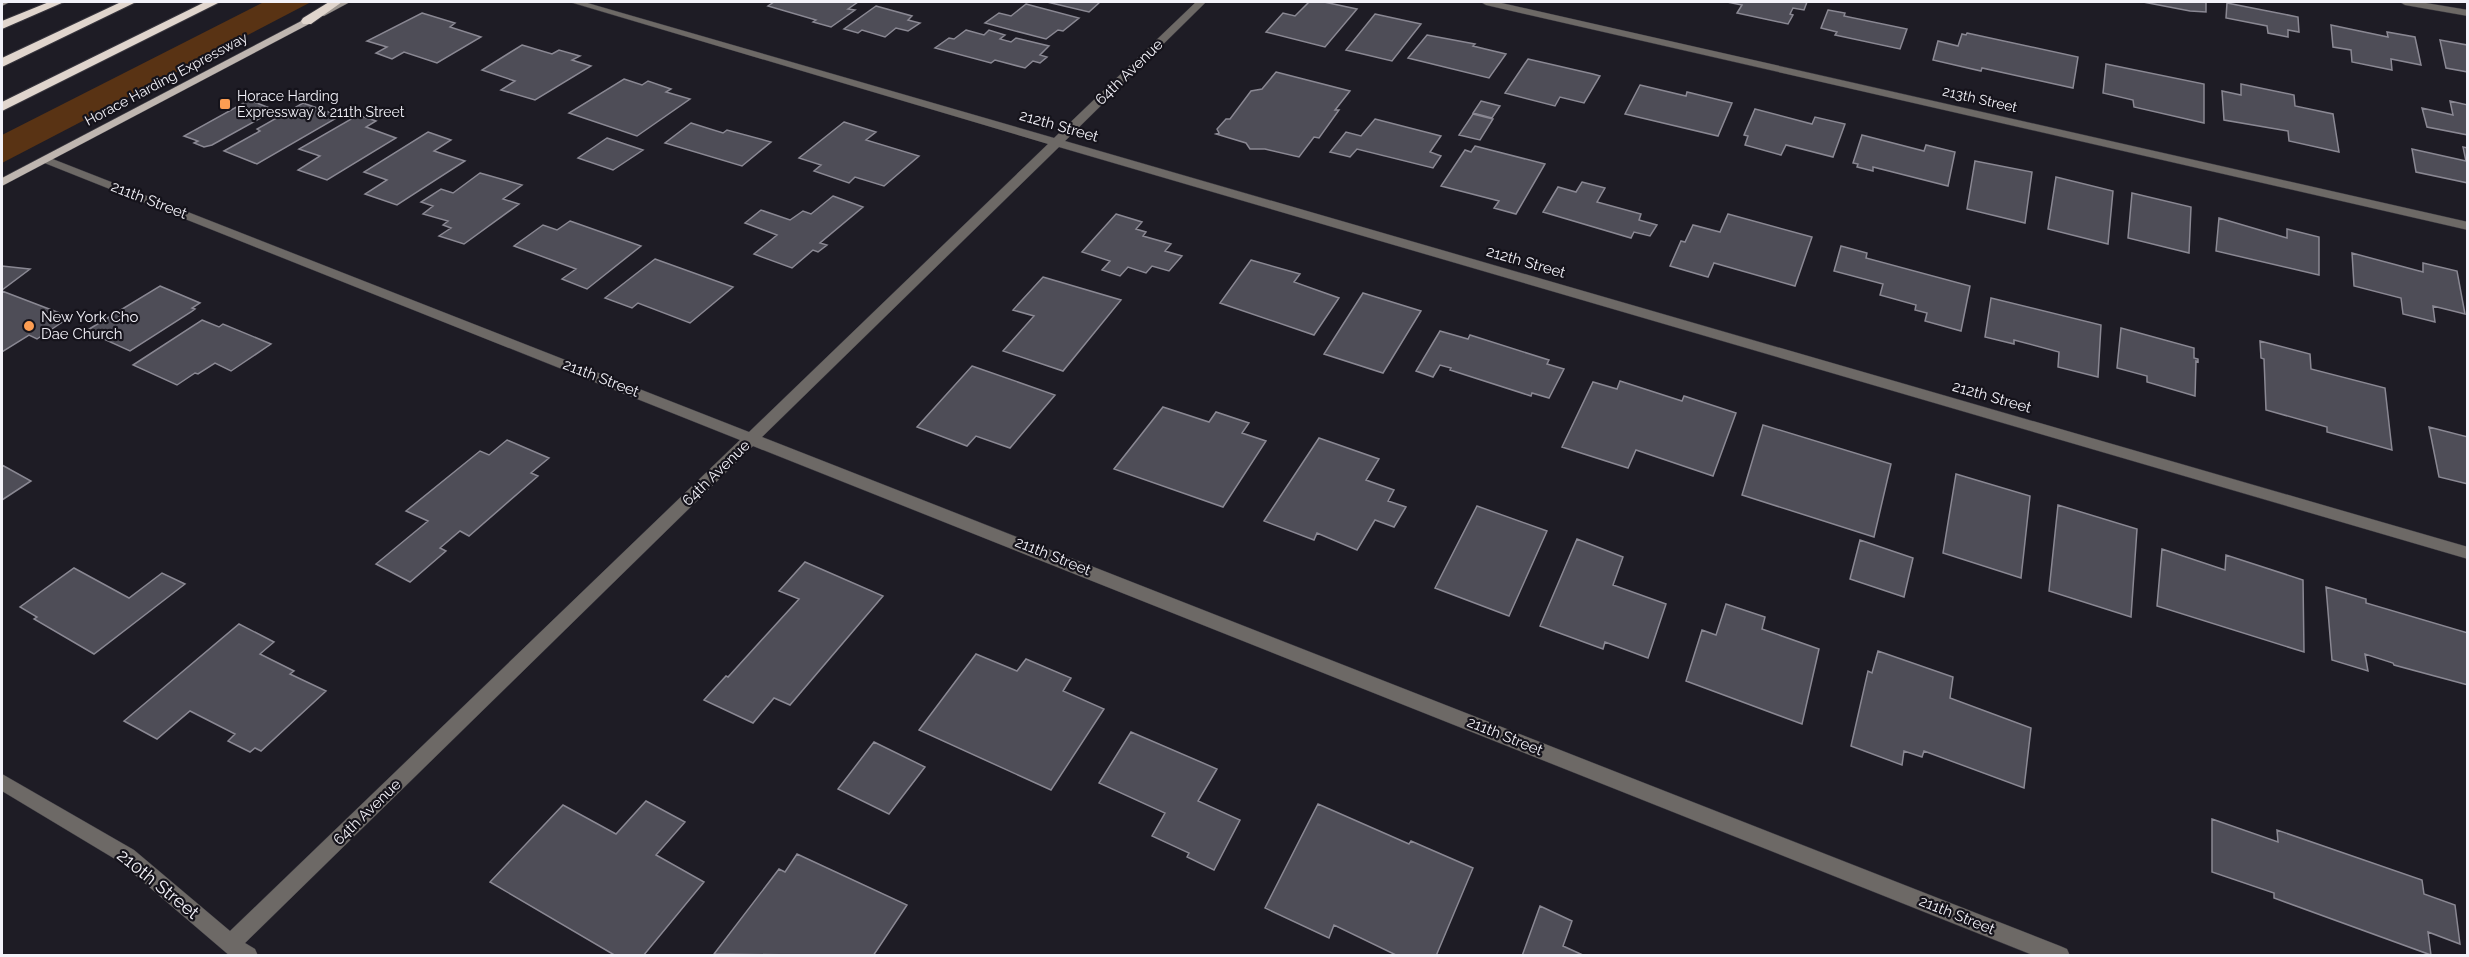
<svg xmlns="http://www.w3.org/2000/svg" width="2469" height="957" font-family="Raleway,sans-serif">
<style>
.green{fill:#593314}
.building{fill:#4e4d57;stroke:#8a8893;stroke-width:1.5}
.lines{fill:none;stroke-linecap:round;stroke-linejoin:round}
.street-casing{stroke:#38363e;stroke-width:1}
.secondary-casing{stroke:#38363e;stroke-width:1}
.primary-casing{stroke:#38363e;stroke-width:1}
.highway-casing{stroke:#38363e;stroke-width:2}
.street{fill:#6d6966;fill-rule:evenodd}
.secondary{fill:#9b948f;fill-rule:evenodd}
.primary{fill:#bfb6b0;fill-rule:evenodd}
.highway{fill:#e0d5cd;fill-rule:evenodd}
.poi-dot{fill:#fc9d52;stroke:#15131b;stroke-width:2}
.labels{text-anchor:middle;stroke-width:4.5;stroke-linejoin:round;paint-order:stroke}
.far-street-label{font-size:14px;fill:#f3f2f9;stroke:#15131b}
.far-poi-label{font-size:14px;fill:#f3f2f9;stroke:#15131b;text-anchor:start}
.street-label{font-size:15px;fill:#f3f2f9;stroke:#15131b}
.poi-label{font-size:15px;fill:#f3f2f9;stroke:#15131b;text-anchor:start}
.near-street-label{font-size:18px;fill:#f3f2f9;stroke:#15131b}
</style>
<rect width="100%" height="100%" fill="#1e1c25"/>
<path class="green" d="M264 2H311L2 163V135Z"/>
<path class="building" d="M774 2H858L848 9 855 10 831 27 813 22 816 20 768 6Z
M1047 2H1100L1089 12Z
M1309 2H1324L1357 9 1325 47 1266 32 1283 13 1295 16Z
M1727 2H1807L1804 10 1793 8 1790 14 1793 15 1788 24 1737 13 1742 5Z
M2143 2H2206V12L2190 11Z
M2227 3 2298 17 2299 32 2288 30V37L2268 33 2267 26 2226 18Z
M1026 4 1079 18 1063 31 1058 30 1046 39 985 23 999 13 1011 16Z
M876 6 912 16 908 20 920 23 908 31 896 28 885 37 862 30 858 33 844 29Z
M1828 10 1845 13 1844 16 1907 29 1900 49 1835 35 1837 32 1821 28Z
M422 13 455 23 450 27 481 37 437 63 404 52 392 59 376 53 387 47 367 41Z
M1375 14 1421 24 1392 61 1346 50Z
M2331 25 2388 37 2387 32 2415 37 2421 65 2391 59 2392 70 2352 62 2351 50 2333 47Z
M966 30 984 35 989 30 1005 35 1000 39 1011 42 1016 38 1049 46 1040 55 1047 57 1040 63 1033 61 1025 68 995 60 991 63 935 48 949 38 954 39Z
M1967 33 2078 57 2073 88 1982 68 1981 71 1933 60 1938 41 1958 46 1962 34 1966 35Z
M1427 35 1475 44 1473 46 1506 54 1489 78 1408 58Z
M2440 40 2467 45 2468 72 2446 68Z
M522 45 552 54 559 50 580 56 572 60 591 66 535 100 501 90 515 81 482 70Z
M1528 59 1593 74 1600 76 1584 103 1560 97 1555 106 1505 93Z
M2106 64 2204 84V123L2134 107 2133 100 2103 93Z
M1276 72 1350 91 1335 110H1339L1319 138 1314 137 1299 157 1265 149H1250L1246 143 1216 134 1219 133 1217 129 1226 119H1230L1251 91 1262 89Z
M624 79 642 85 648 81 671 89 666 92 690 99 637 136 569 113Z
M2241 84 2294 95 2295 106 2333 114 2339 152 2289 141 2288 131 2224 120 2222 91 2241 95Z
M1640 85 1686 96 1687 92 1732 103 1718 136 1625 114Z
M249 100 275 110 212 145 204 147 194 143 198 141 184 136Z
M1481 101 1500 106 1492 118 1473 113Z
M2450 101 2468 105V135L2427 127 2422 108 2453 115Z
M303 103 340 116 257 164 224 151 260 131 257 129Z
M1755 109 1812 124 1815 117 1845 124 1833 157 1786 145 1781 155 1745 145 1748 136 1744 135Z
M1473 114 1493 119 1480 140 1459 135Z
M358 115 376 121 366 127 396 138 327 180 298 170 320 156 299 149Z
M1375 119 1441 136 1430 152 1441 156 1433 168 1357 149 1350 157 1330 152 1346 132 1361 136Z
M844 122 876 132 866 140 919 156 884 186 855 177 849 183 814 171 821 165 799 158Z
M691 123 723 133 727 130 771 142 742 166 665 143Z
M428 132 451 140 434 151 465 161 397 205 365 194 387 180 364 172Z
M1862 135 1924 151 1926 145 1955 152 1948 186 1873 167V171L1857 167 1858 164 1853 163Z
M607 138 643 150 613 170 578 158Z
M1475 146 1545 164 1516 214 1494 208 1499 201 1441 186 1465 150 1471 152Z
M2463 147 2468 148V183L2416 172 2412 149 2466 161Z
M1975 161 2032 172 2025 223 1967 209Z
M480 173 522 185 503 199 519 204 464 244 439 236 451 228 443 225 448 221 423 214 433 206 421 202 441 189 453 193Z
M2056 177 2113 191 2108 244 2048 229Z
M1582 182 1605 188 1597 202 1641 214 1639 220 1657 225 1650 236 1634 232 1631 238 1543 212 1558 187 1576 192Z
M2132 193 2191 207 2189 253 2128 238Z
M833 196 863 207 820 243 827 245 818 252 813 250 792 268 754 254 777 235 745 223 761 210 790 220 803 211 811 214Z
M1116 214 1142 222 1136 229 1146 232 1143 236 1171 244 1165 251 1182 256 1169 271 1152 266 1146 273 1128 267 1120 276 1102 270 1110 261 1082 252Z
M1728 214 1812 237 1795 286 1714 263 1708 277 1670 266 1681 241 1685 242 1693 225 1720 232Z
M2219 218 2287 238V229L2319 237V275L2216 251Z
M570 221 641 246 587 289 562 279 576 269 514 246 543 225 557 230Z
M1841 246 1867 253 1866 258 1970 286 1961 331 1925 321 1927 313 1915 310 1916 305 1880 295 1883 284 1834 271Z
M2352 253 2423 272V263L2457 271 2465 314 2433 306 2435 322 2403 314 2401 298 2354 286Z
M655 259 733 287 690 323 638 303 632 308 605 298Z
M1251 260 1300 274 1294 282 1339 298 1314 335 1220 303Z
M2 266 30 269 2 290Z
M1043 277 1121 300 1063 371 1003 351 1034 316 1013 310Z
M160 286 200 303 192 308 195 309 191 312 130 351 86 331Z
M2 291 70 317 37 339 29 335 2 352Z
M1363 293 1421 311 1383 373 1324 354Z
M1991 298 2101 325 2098 377 2058 367 2059 352 2014 340V344L1985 337Z
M202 320 219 327 223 324 271 344 231 371 215 363 198 374 195 373 177 385 133 365Z
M2121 328 2194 348V358L2198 359V362L2196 361 2195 396 2147 382V376L2117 368Z
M1440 331 1468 339 1470 335 1549 360 1547 364 1564 369 1549 398 1532 393 1531 396 1450 370 1451 368 1440 365 1433 377 1416 371Z
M2260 341 2310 354 2311 369 2385 388 2392 450 2327 432V427L2266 410 2264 359 2261 358Z
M972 366 1055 395 1010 448 976 436 967 446 917 427Z
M1620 381 1682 401 1684 396 1736 413 1713 476 1636 450 1628 468 1562 447 1593 382 1617 389Z
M1163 407 1209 422 1216 412 1249 423 1242 433 1266 441 1223 507 1114 469Z
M1763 425 1891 464 1874 537 1742 495Z
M2429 427 2468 437V484L2439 477Z
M1319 438 1379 459 1366 480 1394 490 1388 501 1406 507 1394 527 1375 520 1357 550 1317 533 1314 540 1264 521Z
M507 440 549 458 531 473 538 476 469 536 460 531 440 548 446 551 410 582 376 564 428 521 406 511 480 451 489 455Z
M2 465 31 481 2 500Z
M1956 474 2030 496 2021 578 1943 553Z
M2058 505 2137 529 2131 617 2049 591Z
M1477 506 1547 531 1509 616 1435 588Z
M1577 539 1623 557 1613 585 1666 604 1648 658 1605 642 1603 649 1540 626Z
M1860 540 1913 558 1904 597 1850 579Z
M2162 549 2225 570 2226 555 2303 580 2304 652 2157 606Z
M805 562 883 596 790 705 774 698 753 723 704 700 726 676 728 677 799 599 779 591Z
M74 568 129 598 162 573 185 584 94 654 34 619 37 617 20 607Z
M2326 587 2366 599V603L2468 633V685L2394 665 2393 663 2365 654 2368 671 2332 660Z
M1726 604 1765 617 1762 629 1819 649 1802 724 1686 681 1702 630 1716 635Z
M239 624 274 642 260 654 294 671 290 674 326 691 261 751 255 748 250 752 228 741 235 734 190 711 157 739 124 721Z
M1878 651 1953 677 1950 698 2031 728 2024 788 1924 751 1922 757 1904 751 1902 765 1851 746 1868 671 1872 673Z
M976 654 1017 671 1026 659 1071 678 1063 691 1104 709 1051 790 919 730Z
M1131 732 1217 769 1198 801 1240 820 1214 870 1187 857 1189 853 1152 836 1165 813 1099 783Z
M874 742 925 767 889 814 838 789Z
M646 801 685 822 656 855 704 882 643 956H616L490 882 563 805 616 834Z
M1318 804 1409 844 1411 841 1473 868 1436 956H1398L1334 925 1329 938 1265 908Z
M2212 819 2278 842 2277 830 2422 880 2424 894 2455 905 2460 944 2428 932 2431 955 2274 898V893L2212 872Z
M797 854 907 905 873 956 714 954 779 869 785 872Z
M1540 906 1572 921 1563 946 1585 956H1522Z"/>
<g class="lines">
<g class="street-casing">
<path id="street" d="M570 2H584L1054 138 1196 2H1206L1065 141 2468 547V559L1059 147 762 437 2060 946 2067 949 2070 956H2035L753 446 245 943 255 949 258 956H230L120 862 2 791V774L134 850 230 931 740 440 42 162V158H50L749 432 1048 144Z
M1481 2H1497L2468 222V230L1486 5Z
M2400 2H2420L2468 10V16L2405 5Z"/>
</g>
<g class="secondary-casing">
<path id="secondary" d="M2 2H10L2 6Z
M338 2H350L324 16 315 14Z"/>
</g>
<g class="primary-casing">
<path id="primary" d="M307 18 311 19V23L2 186V178Z"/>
</g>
<g class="highway-casing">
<path id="highway" d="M49 2H64L2 29V21Z
M121 2H136L2 67V58Z
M205 2H220L2 111V102Z
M329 2H342L311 24H303L301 21 303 18Z"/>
</g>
<use href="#street" class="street"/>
<use href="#secondary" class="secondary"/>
<use href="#primary" class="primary"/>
<use href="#highway" class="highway"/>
</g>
<g class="poi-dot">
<rect x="219" y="98" width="12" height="12" rx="3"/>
<circle cx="29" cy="326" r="6"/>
</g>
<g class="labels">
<g class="far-street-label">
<text transform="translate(166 79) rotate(-28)" y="5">Horace Harding Expressway</text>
<text transform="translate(1980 99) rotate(13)" y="5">213th Street</text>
</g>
<g class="far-poi-label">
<text x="237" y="101">Horace Harding<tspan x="237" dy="16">Expressway &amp; 211th Street</tspan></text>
</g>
<g class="street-label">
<text transform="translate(1129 72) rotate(-44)" y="5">64th Avenue</text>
<text transform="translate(1059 126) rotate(16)" y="5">212th Street</text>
<text transform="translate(149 200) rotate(21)" y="5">211th Street</text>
<text transform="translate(1526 262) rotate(16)" y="5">212th Street</text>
<text transform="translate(601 378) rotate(21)" y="5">211th Street</text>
<text transform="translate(1992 397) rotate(16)" y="5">212th Street</text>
<text transform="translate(716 473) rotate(-44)" y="5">64th Avenue</text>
<text transform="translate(1053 556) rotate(22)" y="5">211th Street</text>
<text transform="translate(1505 736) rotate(22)" y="5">211th Street</text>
<text transform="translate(367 812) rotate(-44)" y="5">64th Avenue</text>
<text transform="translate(1957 915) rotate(22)" y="5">211th Street</text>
</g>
<g class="poi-label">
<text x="41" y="322">New York Cho<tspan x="41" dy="17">Dae Church</tspan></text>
</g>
<g class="near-street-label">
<text transform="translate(158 884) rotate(39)" y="6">210th Street</text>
</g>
</g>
<rect width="2469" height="957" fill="none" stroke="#f3f2f9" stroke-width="6"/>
</svg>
